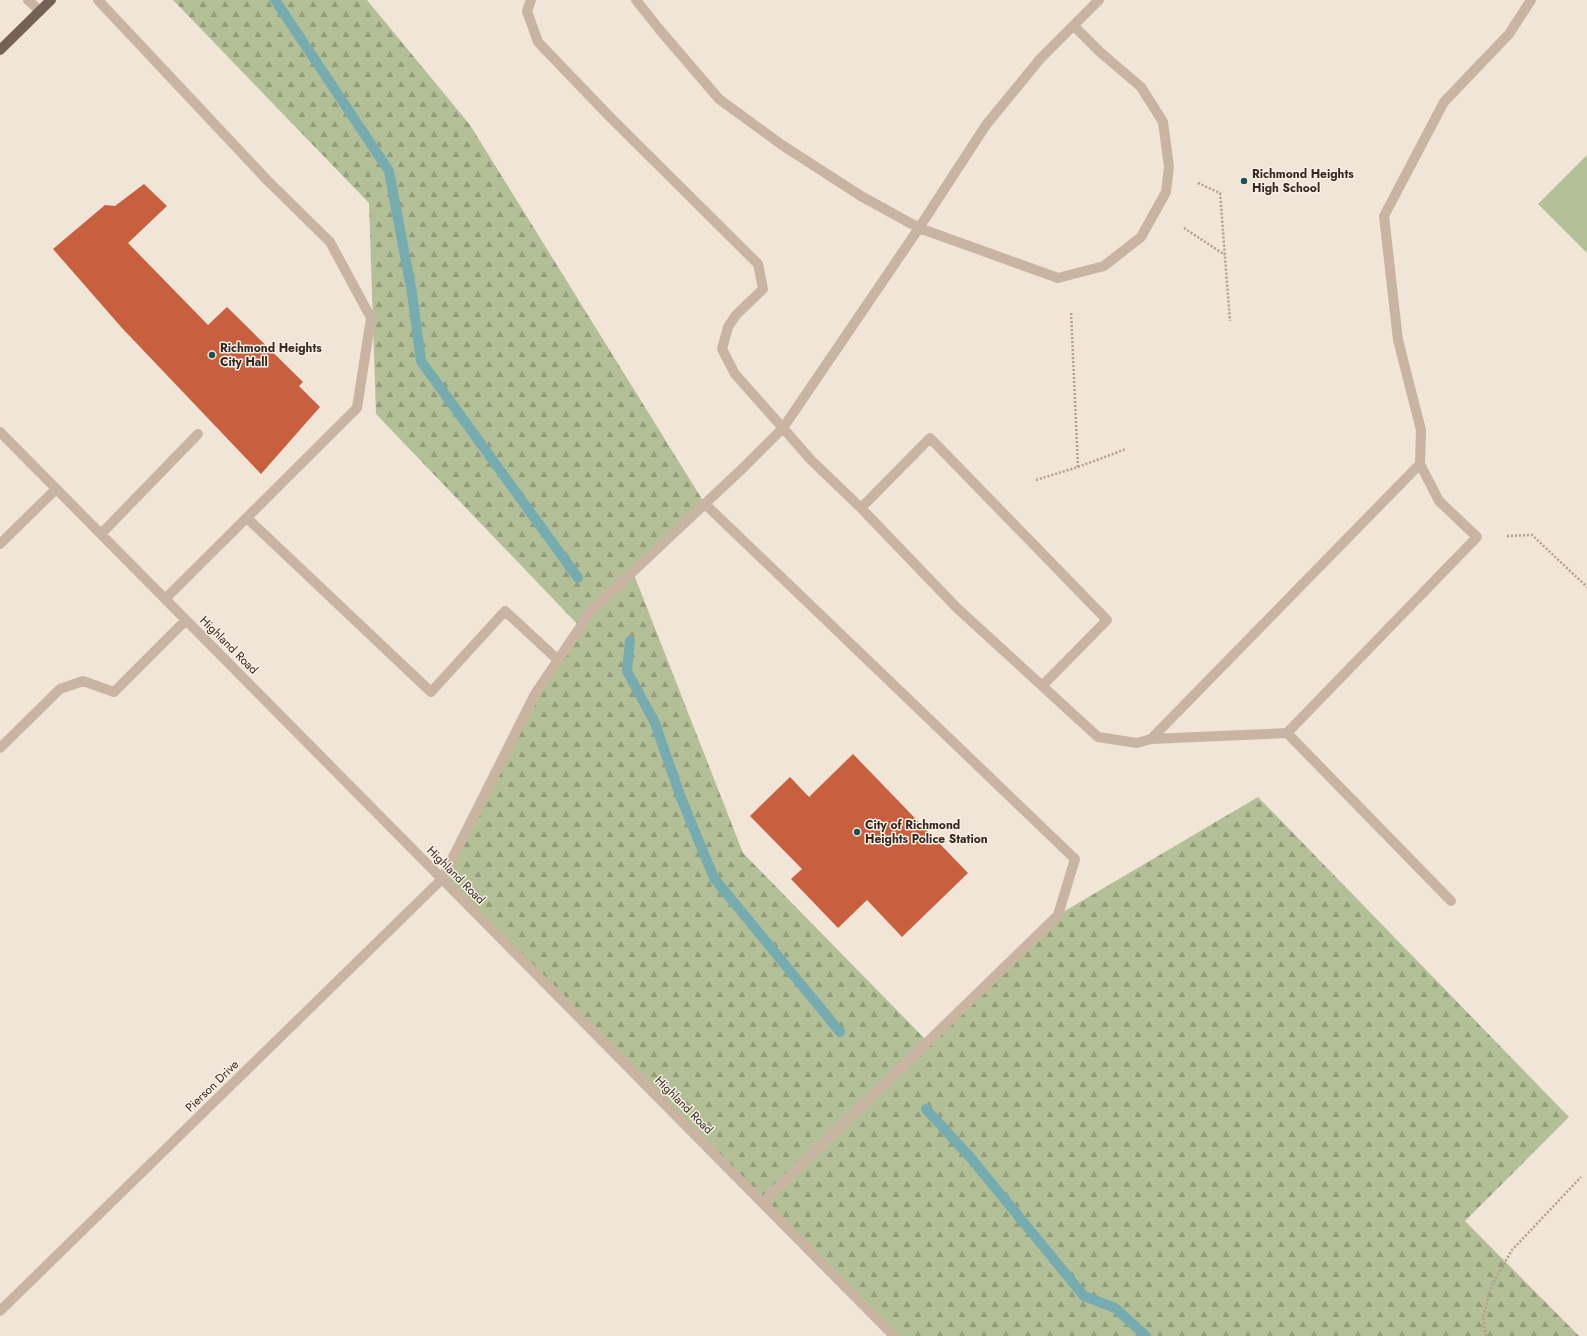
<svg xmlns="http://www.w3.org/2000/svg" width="1587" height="1336" font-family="Jost,sans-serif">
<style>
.forest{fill:url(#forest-firs)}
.park{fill:#b3c097}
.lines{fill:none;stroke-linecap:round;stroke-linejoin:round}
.stream{stroke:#76acaf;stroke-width:10}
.building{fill:#c85f3e}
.path{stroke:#b59e8d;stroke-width:2.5;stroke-dasharray:2 2;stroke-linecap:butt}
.minor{stroke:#c9b4a3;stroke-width:10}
.major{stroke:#766156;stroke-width:10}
.poi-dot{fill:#1a5256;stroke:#f9efe3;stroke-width:1.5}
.labels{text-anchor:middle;stroke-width:3;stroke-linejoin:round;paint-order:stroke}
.poi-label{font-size:12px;font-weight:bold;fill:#342a25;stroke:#f9efe3;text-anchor:start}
.street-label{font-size:12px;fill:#342a25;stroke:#f9efe3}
</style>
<defs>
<pattern id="forest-firs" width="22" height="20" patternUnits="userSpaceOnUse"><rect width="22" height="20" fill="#b3c097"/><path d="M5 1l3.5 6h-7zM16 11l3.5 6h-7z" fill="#929c7b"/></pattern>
</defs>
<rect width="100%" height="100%" fill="#f1e5d7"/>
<path class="forest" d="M173 0H367L470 125 705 504 633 572 743 853 928 1042 1058 915 1258 797 1569 1117 1465 1221 1579 1336H894L442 879 535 694 580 627 376 414 369 203Z"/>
<path class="park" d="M1587 155V253L1538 204Z"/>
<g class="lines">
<path class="stream" d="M275 0 389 171 412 293 421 361 578 578
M630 641 627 671 655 723 681 798 714 878 840 1032
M926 1109 970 1157 1084 1296 1115 1308 1146 1336"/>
</g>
<path class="building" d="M144 184 167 206 128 243 208 325 227 307 303 382 299 386 320 407 261 474 122 328 53 249 105 205 115 206Z
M853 754 968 873 902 937 867 900 838 928 791 879 802 869 750 816 790 777 809 797Z"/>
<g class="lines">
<path class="path" d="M1198 183 1220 193 1230 321
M1184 228 1225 255
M1078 467 1126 449
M1036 480 1078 467 1071 312
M1507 536 1532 535 1587 587
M1486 1336 1483 1318 1491 1287 1512 1250 1581 1177"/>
<path class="minor" d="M28 0 40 11
M98 0 267 180 330 242 371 318 357 408 165 599
M531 0 527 11 538 42 610 117 758 264 763 289 736 315 728 327 722 349 735 374 783 428 919 228 986 125 1040 59 1099 0
M636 0 659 29 719 99 782 145 861 196 919 228 1058 278 1104 266 1141 237 1166 192 1169 167 1163 122 1141 87 1100 52 1074 26
M0 432 894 1336
M705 504 1075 859 1058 915 762 1203
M861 508 930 438 1107 620 1042 686
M247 518 431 692 505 611 558 660
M101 534 198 434
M0 544 56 489
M1151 739 1287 733
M0 748 60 689 83 681 114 692 186 620
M1451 901 1287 733 1477 537 1439 501 1420 464 1421 430 1398 340 1384 216 1444 102 1509 34 1531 0
M0 1311 442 879 535 694 591 611 744 467 783 428 811 460 861 508 957 608 1098 737 1137 743 1151 739 1420 464"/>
<path class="major" d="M0 50 51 0"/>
</g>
<g class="poi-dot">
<circle cx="1244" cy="181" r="4"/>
<circle cx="212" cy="355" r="4"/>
<circle cx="857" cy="832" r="4"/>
</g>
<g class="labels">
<g class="poi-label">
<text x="1252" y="178">Richmond Heights<tspan x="1252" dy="14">High School</tspan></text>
<text x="220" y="352">Richmond Heights<tspan x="220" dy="14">City Hall</tspan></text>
<text x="865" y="829">City of Richmond<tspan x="865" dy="14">Heights Police Station</tspan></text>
</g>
<g class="street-label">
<text transform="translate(229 645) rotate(45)" y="4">Highland Road</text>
<text transform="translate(456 875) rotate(45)" y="4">Highland Road</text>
<text transform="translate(212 1086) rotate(-44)" y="4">Pierson Drive</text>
<text transform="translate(684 1105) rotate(45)" y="4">Highland Road</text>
</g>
</g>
</svg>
